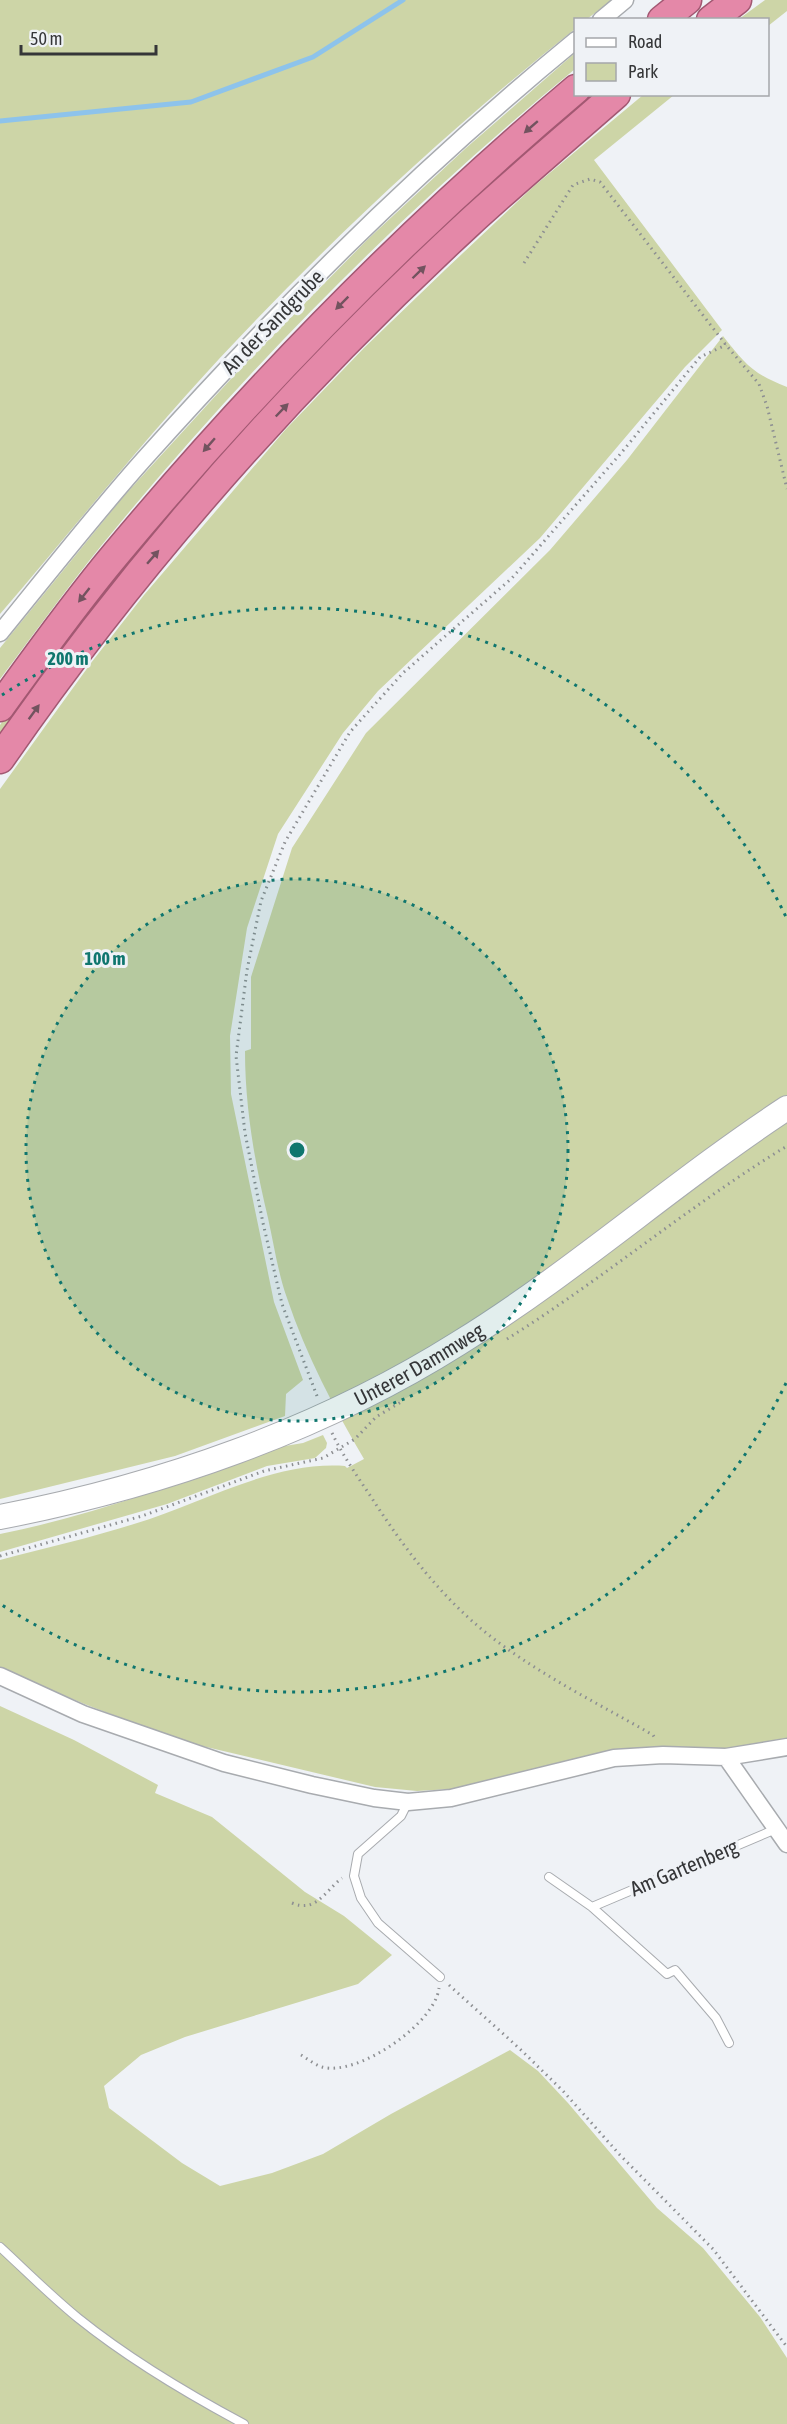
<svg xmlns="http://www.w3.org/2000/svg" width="787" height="2424" font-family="'Asap Condensed',sans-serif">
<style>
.green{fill:#cdd5a7}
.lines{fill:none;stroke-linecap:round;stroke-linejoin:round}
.stream{stroke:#8dc3eb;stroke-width:5}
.service-casing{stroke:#a8abaf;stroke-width:10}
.minor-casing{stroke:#a8abaf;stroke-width:19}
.secondary-casing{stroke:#a8abaf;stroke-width:26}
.trunk-casing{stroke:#a25872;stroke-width:31}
.path{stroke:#8d8f92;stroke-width:3;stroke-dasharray:1.5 4.5;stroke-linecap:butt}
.service{stroke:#fff;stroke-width:8}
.minor{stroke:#fff;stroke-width:16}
.secondary{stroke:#fff;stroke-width:24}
.trunk{stroke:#e488a8;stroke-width:28}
.oneway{fill:#72535f}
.ring{fill:none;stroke:#0f766e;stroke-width:3;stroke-dasharray:3 6}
.labels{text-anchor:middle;stroke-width:6;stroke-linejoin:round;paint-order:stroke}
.street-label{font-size:21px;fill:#353638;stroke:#eff2f6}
.centre{fill:#0f766e;stroke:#eff2f6;stroke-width:3}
.ring-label{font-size:18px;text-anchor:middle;font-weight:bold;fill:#0f766e;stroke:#eff2f6;stroke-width:6;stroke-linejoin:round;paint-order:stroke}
</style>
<rect width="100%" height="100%" fill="#eff2f6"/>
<path class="green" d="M0 0H612L587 19 576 20 575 29C449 129 329 241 219 359 143 441 73 529 0 614Z
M765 0H787V11L768 26V20L739 19Z
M575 53V69C402 211 243 372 101 546 66 589 33 635 0 679V648L123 497 240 369 367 240 466 148Z
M588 95H601L524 160 0 738V725L33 680 116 571 212 459 389 273Z
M643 95H674L594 160 722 330 685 367 540 538 378 691 343 733 278 834 247 928 230 1036 231 1094 274 1302 303 1380 286 1394 285 1416 175 1456 0 1499V789L91 663 144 595 286 429 364 348 446 269 533 187Z
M723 336C745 364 753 374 787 387V1738L728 1748 688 1751H616L573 1759 451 1789 417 1791 375 1787 181 1741 87 1705 0 1669V1560C45 1548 90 1538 134 1524 203 1503 272 1461 345 1466L347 1468 364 1459C334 1408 306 1355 287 1298 278 1273 274 1245 268 1218 255 1164 245 1108 245 1051L251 1049V977L292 848 366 733 550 550 627 460Z
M323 1435 327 1443 326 1448 315 1458 267 1466 167 1504 0 1552V1534C96 1515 187 1480 279 1447L303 1443Z
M0 1706 74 1740 158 1785 155 1793 212 1817 305 1892 344 1916 392 1955 358 1984 185 2037 141 2055 104 2086 109 2108 182 2163 220 2186 272 2173 323 2154 391 2114 510 2050 538 2071 568 2103 657 2208 703 2248 760 2317 787 2358V2424H0Z"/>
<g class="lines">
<path class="stream" d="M0 121 191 102 313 57 403 0"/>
<g class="service-casing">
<path id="service" d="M408 1802 401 1816 358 1854 354 1876 361 1898 378 1923 440 1977
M549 1877 592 1907 667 1974 675 1970 716 2018 729 2043
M592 1907 776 1829
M0 2247C26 2271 51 2296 78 2318 129 2359 186 2393 244 2424"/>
</g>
<g class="minor-casing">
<path id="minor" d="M601 20 625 0
M0 633C48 574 95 514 145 458 278 309 421 167 576 40
M0 1676 83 1714 224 1763 312 1785 374 1798 408 1802 451 1798 614 1758 663 1755 726 1757 787 1747
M726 1757 787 1844"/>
</g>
<g class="secondary-casing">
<g id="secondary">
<path id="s1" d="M0 1517C160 1486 321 1430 459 1343 574 1272 674 1182 787 1108"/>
</g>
</g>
<g class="trunk-casing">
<path id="trunk" d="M662 20 687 0
M711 20 737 0
M0 707C37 656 74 604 115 555 255 387 408 231 576 89
M0 759C135 564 294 385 468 224 516 180 567 137 616 94"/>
</g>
<path class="path" d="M524 263 573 185 590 179 600 182 726 345 759 384 767 406 787 489
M507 1339C603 1279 690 1205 787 1146
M317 1396 282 1304 263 1223 245 1133 236 1056 247 970 261 901 285 842 350 732 403 673 512 578 622 452 700 357 726 345
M332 1433C344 1458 360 1480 375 1503 407 1552 443 1599 490 1636 540 1675 599 1704 653 1735L656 1740
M0 1556 142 1516 264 1471 323 1458 355 1439 376 1417 401 1402
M292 1903C316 1913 324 1892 342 1878
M449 1985 520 2049 563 2091 620 2155 713 2249 787 2347
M301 2055C308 2059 315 2065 322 2067 357 2077 435 2024 439 1988"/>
<use href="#service" class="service"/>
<use href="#minor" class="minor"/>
<use href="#secondary" class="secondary"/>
<use href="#trunk" class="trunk"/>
</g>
<defs><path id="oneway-solid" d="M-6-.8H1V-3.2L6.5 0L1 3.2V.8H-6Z" transform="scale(1.5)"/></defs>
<g class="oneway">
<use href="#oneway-solid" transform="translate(531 127) rotate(139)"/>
<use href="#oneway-solid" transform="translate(419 272) rotate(-44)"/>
<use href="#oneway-solid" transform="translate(342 303) rotate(135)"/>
<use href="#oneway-solid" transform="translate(282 410) rotate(-46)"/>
<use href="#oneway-solid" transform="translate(209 445) rotate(131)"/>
<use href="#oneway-solid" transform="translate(153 557) rotate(-49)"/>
<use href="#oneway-solid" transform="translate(84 595) rotate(128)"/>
<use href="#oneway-solid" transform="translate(34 712) rotate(-54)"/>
</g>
<circle cx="297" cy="1150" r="271" fill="#0f766e" fill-opacity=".12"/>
<g class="ring">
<circle cx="297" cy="1150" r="271"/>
<path d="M786 1383A542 542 0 0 1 2 1605M2 695A542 542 0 0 1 786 917"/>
</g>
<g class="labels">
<g class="street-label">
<text transform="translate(273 322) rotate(-46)" y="7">An der Sandgrube</text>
<text dy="7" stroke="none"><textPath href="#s1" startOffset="448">Unterer Dammweg</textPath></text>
<text transform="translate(684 1868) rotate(-23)" y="7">Am Gartenberg</text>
</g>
</g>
<circle cx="297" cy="1150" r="9" class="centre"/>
<g class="ring-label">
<text x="68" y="665">200 m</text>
<text x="105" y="965">100 m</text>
</g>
<rect x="574" y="18" width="195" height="78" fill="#eff2f6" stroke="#a5a7aa" stroke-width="1.5"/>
<rect x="586" y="38" width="30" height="9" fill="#ffffff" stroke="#a5a7aa" stroke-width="1.5"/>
<text x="628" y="48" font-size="18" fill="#353638">Road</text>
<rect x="586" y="63" width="30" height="18" fill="#cdd5a7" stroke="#a5a7aa" stroke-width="1.5"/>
<text x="628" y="78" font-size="18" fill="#353638">Park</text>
<path d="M21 45v9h135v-9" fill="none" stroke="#353638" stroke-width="3"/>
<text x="30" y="45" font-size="18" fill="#353638" stroke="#eff2f6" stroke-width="4.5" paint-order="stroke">50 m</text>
</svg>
